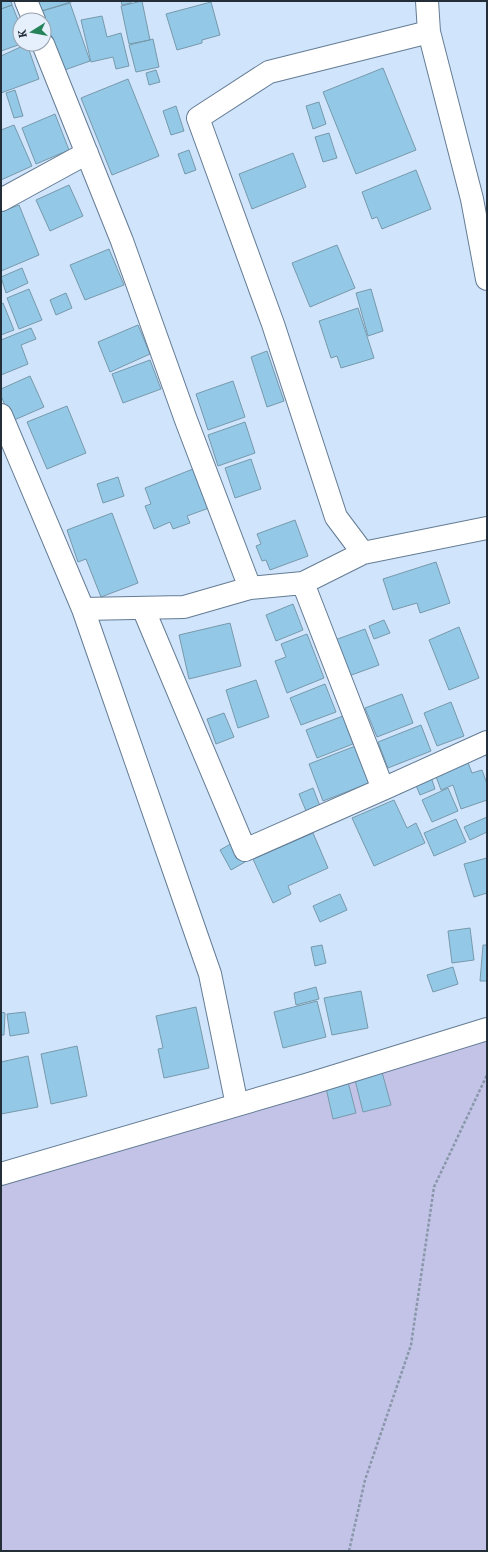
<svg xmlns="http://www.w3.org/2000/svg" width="488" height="1552" font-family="'Noto Serif',serif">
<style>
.green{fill:#c3c3e8}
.building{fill:#93c9e6;stroke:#7799ac}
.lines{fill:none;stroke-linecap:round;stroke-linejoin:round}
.minor-casing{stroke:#647c94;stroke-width:24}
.path{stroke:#8898a9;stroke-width:2.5;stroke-dasharray:3 2;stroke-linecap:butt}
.minor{stroke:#fff;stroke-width:22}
</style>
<rect width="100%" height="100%" fill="#d0e4fb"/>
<path class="green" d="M487 1038V1551H1V1181Z"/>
<path class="building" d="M1 1H11L12 5 1 9Z
M30 1H74L35 13Z
M121 1H131V3L122 5Z
M142 1 150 40 129 44 121 6Z
M211 2 220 35 202 40V43L177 50 166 14Z
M70 3 90 61 59 72 44 35V20L35 13Z
M12 5 20 25 21 44 1 51V9Z
M102 16 107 37 121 33 129 66 116 69 113 57 91 62 81 20Z
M153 39 159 67 136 72 129 45Z
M27 44 39 79 1 93V56Z
M383 68 416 150 356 174 323 92Z
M156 70 160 82 149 85 146 73Z
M128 79 159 156 112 175 81 98Z
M15 90 23 116 14 118 6 93Z
M319 102 326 124 313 129 306 106Z
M176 106 184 131 171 135 163 111Z
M55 114 69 150 36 164 22 128Z
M14 125 32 166 1 180V130Z
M329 133 337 158 323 162 315 137Z
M189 150 196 170 185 174 178 154Z
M293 153 306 187 252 209 239 174Z
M416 170 431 209 382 229 377 217 372 219 362 192Z
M69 185 83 216 50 231 36 200Z
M19 205 39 255 1 271V212Z
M337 245 355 288 310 307 292 263Z
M109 249 124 285 85 300 70 265Z
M22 268 28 283 6 293 1 277Z
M29 289 42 320 19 329 7 298Z
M371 289 383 331 368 336 356 293Z
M66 293 72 308 56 315 50 300Z
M3 303 14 330 1 335V304Z
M358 308 374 358 341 368 337 356 331 358 319 321Z
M138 325 150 354 110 372 98 342Z
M31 328 36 339 21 345 28 364 1 375V340Z
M267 351 284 401 267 407 251 357Z
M150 360 161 389 123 403 112 374Z
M30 376 44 407 12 421 1 396V389Z
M233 381 245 417 208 430 196 394Z
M67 406 86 453 47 469 27 422Z
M245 422 255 453 218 466 208 435Z
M251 459 261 489 235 498 225 468Z
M193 469 209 508 187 516 190 523 173 529 170 522 154 529 145 506 151 504 145 488Z
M118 477 124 496 103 503 97 484Z
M112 513 138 583 101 597 86 559 78 562 67 530Z
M295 520 308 556 270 570 266 560 262 561 256 546 261 544 257 534Z
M436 562 450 603 420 613 417 603 393 610 383 579Z
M293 604 303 630 276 641 266 615Z
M384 620 390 633 374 639 369 626Z
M230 623 241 666 189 679 179 635Z
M459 627 479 678 449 690 429 640Z
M365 629 379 665 346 677 332 641Z
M307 634 324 678 287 693 275 661 286 657 281 644Z
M256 680 269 717 238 728 226 690Z
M325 684 336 712 301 725 290 698Z
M402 694 413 723 377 737 365 708Z
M451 702 464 736 437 746 424 713Z
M224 713 234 737 216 744 207 719Z
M343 716 353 744 317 758 306 730Z
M421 725 431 751 388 768 378 742Z
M358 745 372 782 323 801 309 764Z
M467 760 472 773 482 770 487 784V800L461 809 453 785 441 790 434 771Z
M431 777 435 789 420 795 415 783Z
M313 788 320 806 306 811 299 794Z
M448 788 458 811 432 822 422 800Z
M394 800 407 828 416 823 425 843 374 866 352 818Z
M487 817V832L470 840 464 827Z
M456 819 466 842 434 856 424 833Z
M313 833 328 868 288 886 291 894 273 903 253 859Z
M234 842 245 862 231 870 220 850Z
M487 858V893L474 897 464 864Z
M340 894 347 910 320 922 313 906Z
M470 928 474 960 452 963 448 931Z
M322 945 326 963 315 966 311 947Z
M483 945H487V981H480Z
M453 967 458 984 433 992 427 975Z
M316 987 319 999 296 1005 294 993Z
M361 991 368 1028 332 1035 324 998Z
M317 1001 326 1037 283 1048 274 1012Z
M196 1007 209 1068 164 1078 158 1049 163 1048 156 1016Z
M1 1012 5 1013 4 1035H1Z
M25 1012 29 1033 10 1036 7 1014Z
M77 1046 87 1096 51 1104 41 1054Z
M28 1056 38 1107 1 1114V1062Z
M382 1072 391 1105 363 1112 355 1080Z
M348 1082 356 1113 333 1119 326 1088Z"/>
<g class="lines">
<g class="minor-casing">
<path id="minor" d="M26 1 34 20
M427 1 429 32
M43 44 122 241 186 420 250 588
M1 200 87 153
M1 415 83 609 184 607 250 588 303 583 363 553 487 528
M363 553 336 517 273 324 198 118 269 72 429 32 472 199 487 279
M303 583 383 789 487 742
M143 608 245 850 383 789
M83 609 210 974 237 1105
M1 1174 309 1084 487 1029"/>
</g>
<path class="path" d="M349 1551 365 1480 411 1345 434 1187 487 1075"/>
<use href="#minor" class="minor"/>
</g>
<rect width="488" height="1552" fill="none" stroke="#242e38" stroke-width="4"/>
<g transform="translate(32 32) rotate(259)"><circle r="19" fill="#e6f0fc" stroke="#98a2ae"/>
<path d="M0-3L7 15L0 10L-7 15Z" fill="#268359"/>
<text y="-6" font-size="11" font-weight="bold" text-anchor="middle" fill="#242e38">K</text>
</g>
</svg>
